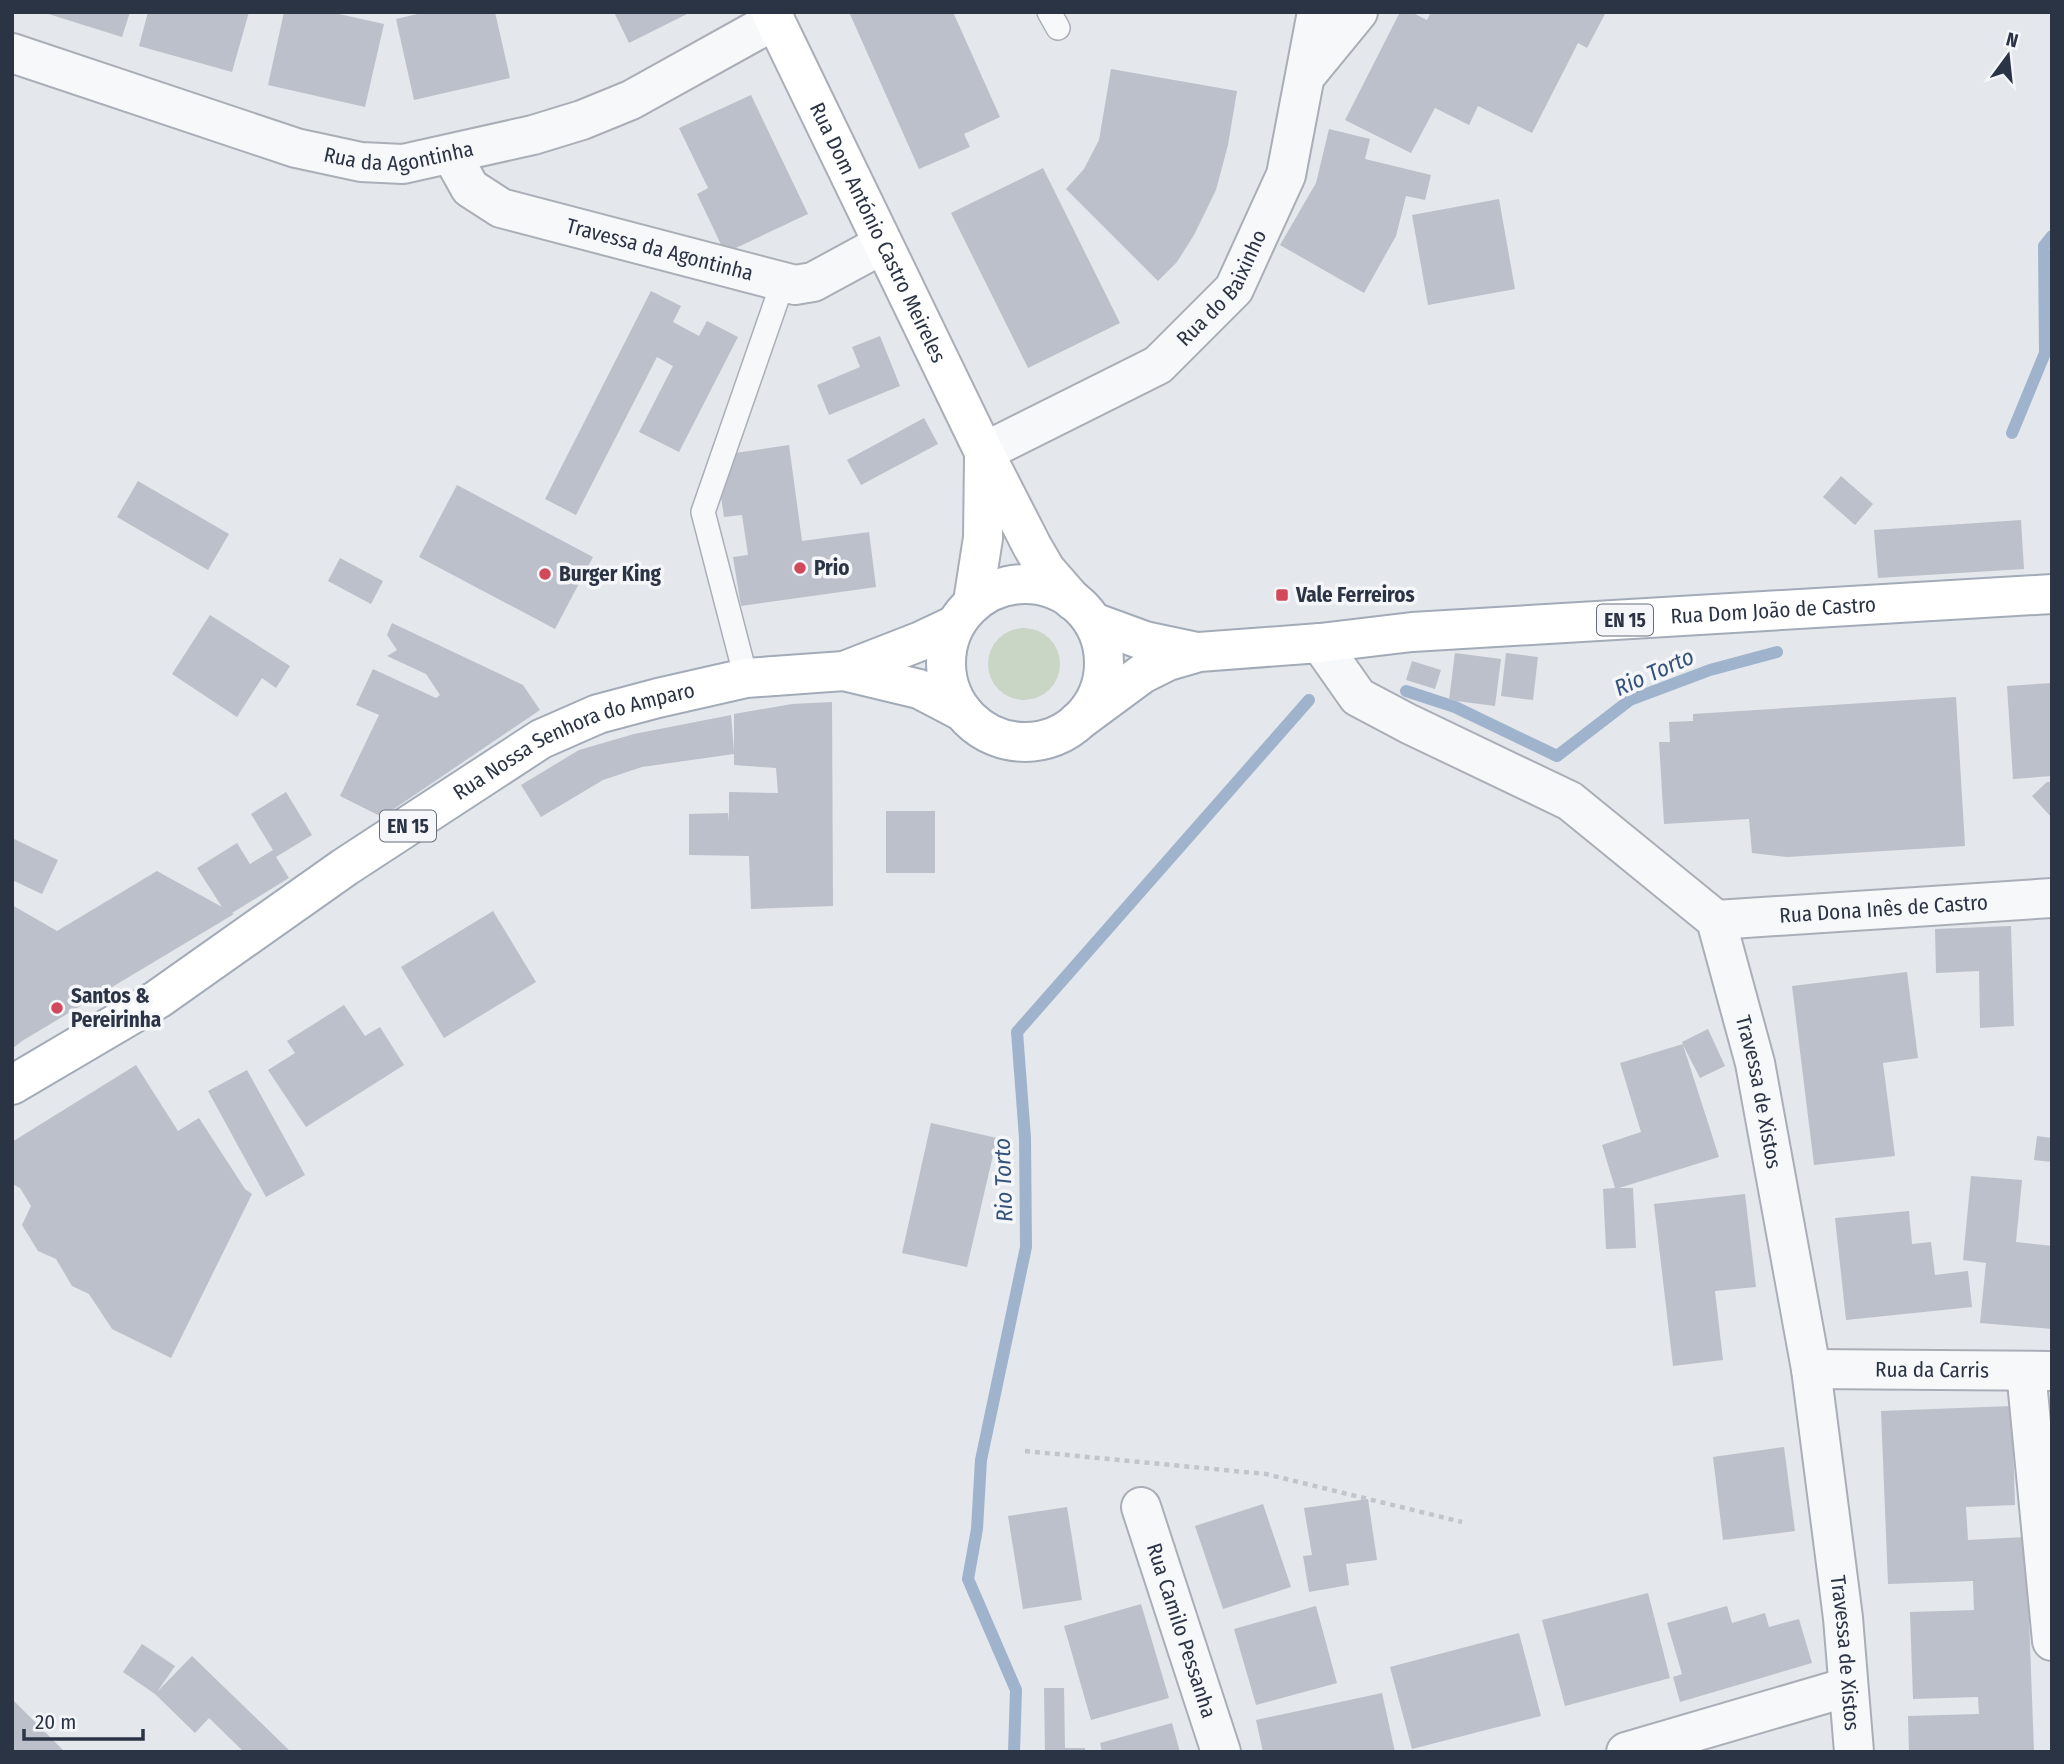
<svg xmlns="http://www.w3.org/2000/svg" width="2064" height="1764" font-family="'Fira Sans Condensed',sans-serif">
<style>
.green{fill:#c9d6c5}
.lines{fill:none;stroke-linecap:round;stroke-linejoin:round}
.stream{stroke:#9fb4cc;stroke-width:12}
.building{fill:#bbc0ca}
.service-casing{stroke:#a9aeb7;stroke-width:26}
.minor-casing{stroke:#a9aeb7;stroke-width:42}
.secondary-casing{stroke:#a9aeb7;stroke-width:42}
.primary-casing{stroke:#a3abb8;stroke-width:42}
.path{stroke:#c2c5cb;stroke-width:4.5;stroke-dasharray:5 5;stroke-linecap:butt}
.service{stroke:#f7f8fa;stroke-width:23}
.minor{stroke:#f7f8fa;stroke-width:38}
.secondary{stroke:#fff;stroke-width:38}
.primary{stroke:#fff;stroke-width:38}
.poi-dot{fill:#d1495b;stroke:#f4f6f9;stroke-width:2.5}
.labels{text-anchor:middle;stroke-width:7;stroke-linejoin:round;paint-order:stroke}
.shield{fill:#f4f6f9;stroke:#676e7b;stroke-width:2}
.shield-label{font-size:19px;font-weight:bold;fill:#2b3445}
.street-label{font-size:21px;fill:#2b3445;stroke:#f4f6f9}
.poi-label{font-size:21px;font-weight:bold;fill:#2b3445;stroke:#f4f6f9;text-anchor:start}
.water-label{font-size:23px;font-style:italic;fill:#34527a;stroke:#f4f6f9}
</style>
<rect width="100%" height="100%" fill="#e4e7ec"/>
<path class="green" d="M988 664a36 36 0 1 1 72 0a36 36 0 1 1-72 0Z"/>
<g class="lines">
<path class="stream" d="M2012 433 2045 353 2044 246 2052 236
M1406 691 1455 707 1557 756 1630 700 1710 670 1777 652
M1014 1752 1016 1690 968 1579 977 1529 981 1460 1026 1247 1025 1138 1017 1032 1309 700"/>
</g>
<path class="building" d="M42 12H130L122 37Z
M148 12H249L232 72 139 46Z
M284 12H330L384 24 365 107 268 85Z
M426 12H495L510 78 414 100 396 19Z
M614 12H691L629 43Z
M849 12H953L1000 117 964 134 970 147 919 169Z
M1400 12H1411L1427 20 1431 12H1606L1587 48 1578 43 1532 133 1478 106 1469 125 1435 108 1411 153 1345 120Z
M1111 69 1237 91 1228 145 1216 190 1194 235 1177 262 1158 281 1066 189 1084 169 1099 140Z
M751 95 808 214 725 253 697 194 708 188 679 128Z
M1329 129 1370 139 1365 159 1431 175 1425 200 1406 196 1396 236 1364 293 1280 245 1316 183Z
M1043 168 1120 323 1028 368 951 213Z
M1499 199 1515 289 1428 305 1412 215Z
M651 291 681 306 673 322 699 336 707 321 738 337 679 452 639 432 673 366 657 357 576 515 545 499Z
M880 336 900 386 829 415 817 385 860 367 852 347Z
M924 418 938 444 861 485 847 460Z
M789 445 802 541 869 532 876 587 741 606 733 557 748 555 742 515 724 517 715 456Z
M1841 476 1873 504 1855 525 1823 497Z
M138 481 229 534 208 570 117 517Z
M457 485 593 557 555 629 419 557Z
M2021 520 2024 569 1878 578 1874 530Z
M340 558 383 581 371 604 328 581Z
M210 615 290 666 276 688 262 678 237 717 172 674Z
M392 623 523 685 540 710 382 817 340 796 379 715 356 705 373 669 436 698 440 695 426 674 387 656 397 650 387 635Z
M1455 653 1501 659 1495 706 1449 700Z
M1506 653 1538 657 1533 700 1501 696Z
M1412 661 1441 670 1435 689 1406 680Z
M2052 683V776L2013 779 2007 686Z
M1956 697 1965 846 1787 857 1752 853 1749 819 1664 824 1659 742H1670L1669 722 1693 721V714Z
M832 702 833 906 751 909 749 856 689 855V814L728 813 729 822V792L778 793 776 768 734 765V754L642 767 603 780 541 817 521 785 579 750 634 734 731 715 734 751V714L792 704Z
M2047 782H2052V818L2032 796Z
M286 792 312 835 276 857 289 878 232 913 234 914 22 1041 12 1049V905L57 931 157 871 222 907 197 868 237 843 250 864 273 850 251 814Z
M886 811H935V873H886Z
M12 838 58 860 42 894 12 880Z
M493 911 536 982 444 1038 401 967Z
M2011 926 2014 1026 1980 1028 1979 971 1936 973 1935 929Z
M1907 972 1918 1058 1883 1063 1895 1156 1814 1165 1792 986Z
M344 1005 365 1036 380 1027 404 1065 306 1127 268 1070 295 1053 287 1041Z
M1708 1029 1725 1066 1700 1078 1683 1045 1719 1157 1619 1188H1633L1636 1248 1606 1249 1603 1189 1615 1188 1602 1145 1641 1132 1620 1063 1683 1044 1682 1042Z
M136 1065 178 1131 199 1118 245 1189 252 1194 171 1358 112 1329 89 1294 72 1286 56 1259 38 1251 22 1225 31 1206 20 1188 12 1184V1142Z
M247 1070 305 1175 266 1197 208 1091Z
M931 1123 997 1138 967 1267 902 1253Z
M2037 1136 2052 1138V1162L2034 1160Z
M1971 1176 2022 1180 2016 1242 2052 1246V1329L1980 1323 1986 1263 1963 1260Z
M1745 1194 1756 1287 1715 1291 1723 1360 1673 1366 1654 1204Z
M1909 1211 1912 1244 1931 1242 1935 1275 1968 1271 1972 1307 1846 1320 1835 1218Z
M2012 1406 2015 1505 1966 1507 1968 1540 2026 1537 2034 1752H1909L1908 1716 1979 1714 1978 1697 1913 1699 1910 1612 1974 1610 1973 1581 1888 1584 1881 1411Z
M1784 1447 1795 1531 1723 1540 1713 1457Z
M1368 1499 1377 1560 1346 1564 1349 1585 1309 1592 1303 1556 1312 1555 1304 1508Z
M1263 1504 1291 1587 1223 1609 1195 1526Z
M1067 1507 1082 1600 1023 1609 1008 1516Z
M1648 1593 1670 1678 1565 1706 1542 1620Z
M1141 1604 1169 1698 1091 1720 1064 1626Z
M1316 1606 1337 1683 1256 1705 1234 1629Z
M1727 1606 1732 1623 1765 1613 1769 1627 1799 1619 1812 1663 1680 1702 1673 1677 1682 1674 1667 1623Z
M1519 1633 1541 1716 1412 1749 1390 1667Z
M142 1644 175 1666 157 1692 192 1656 291 1752H244L209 1718 195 1733 155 1694 123 1672Z
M1044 1688H1064L1065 1748H1085V1752H1045Z
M1382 1693 1395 1752H1263L1256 1720Z
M12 1699 65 1752H12Z
M1172 1723 1180 1752H1102L1100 1743Z"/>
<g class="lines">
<g class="service-casing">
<path id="service" d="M1049 12 1058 28
M746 678 703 512 783 282"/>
</g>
<g class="minor-casing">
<g id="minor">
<path id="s1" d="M12 53 296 148 361 162 403 164 533 135 582 120 631 100 775 20"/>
<path d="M1308 73 1358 12"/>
<path id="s2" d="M451 154 470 188 501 208 795 285 813 282 883 244"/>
<path id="s3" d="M984 452 1158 365 1234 289 1286 175 1317 12"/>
<path id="s4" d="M1320 643 1358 697 1409 724 1570 801 1716 920 1755 1063 1811 1369 1843 1618 1854 1752"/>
<path id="s5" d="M1716 920 2052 898"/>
<path id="s6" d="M1811 1369 2050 1371"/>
<path d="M2026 1371 2052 1641"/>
<path id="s7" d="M1141 1507 1221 1752"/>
<path d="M1626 1752 1848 1687"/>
</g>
</g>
<g class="secondary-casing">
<g id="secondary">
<path id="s8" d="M771 12 984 452 1032 546 1046 570 1073 601"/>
<path d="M973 602 983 538 984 458"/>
</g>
</g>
<g class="primary-casing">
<g id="primary">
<circle cx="1025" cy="663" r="79"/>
<path d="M1093 622 1145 641 1197 652"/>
<path d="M844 671 919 689 963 712"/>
<path id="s9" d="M1077 722 1142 674 1168 661 1199 652 1320 643 1412 632 2052 594"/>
<path id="s10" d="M12 1085 158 999 345 867 541 739 598 714 658 698 746 678 844 671 921 641 955 625"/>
</g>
</g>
<path class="path" d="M1025 1451 1266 1474 1462 1522"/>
<use href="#service" class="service"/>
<use href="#minor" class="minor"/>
<use href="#secondary" class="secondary"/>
<use href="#primary" class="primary"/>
</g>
<g class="poi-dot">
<circle cx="800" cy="568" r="7"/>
<circle cx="545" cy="574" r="7"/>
<rect x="1275" y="588" width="14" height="14" rx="3.5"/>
<circle cx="57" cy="1008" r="7"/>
</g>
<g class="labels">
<g class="shield">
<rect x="1597" y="604.5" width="56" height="31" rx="5"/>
<rect x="380" y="810.5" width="56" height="31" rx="5"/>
</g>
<g class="shield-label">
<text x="1625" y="627">EN 15</text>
<text x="408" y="833">EN 15</text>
</g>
<g class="street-label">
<text dy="7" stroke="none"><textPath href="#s1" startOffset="404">Rua da Agontinha</textPath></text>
<text dy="7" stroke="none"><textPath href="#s8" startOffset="245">Rua Dom António Castro Meireles</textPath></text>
<text dy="7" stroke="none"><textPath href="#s2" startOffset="240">Travessa da Agontinha</textPath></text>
<text dy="7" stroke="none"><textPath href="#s3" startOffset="296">Rua do Baixinho</textPath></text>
<text dy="7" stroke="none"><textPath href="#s9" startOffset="718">Rua Dom João de Castro</textPath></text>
<text dy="7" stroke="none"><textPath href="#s10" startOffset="662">Rua Nossa Senhora do Amparo</textPath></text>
<text dy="7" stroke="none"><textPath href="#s5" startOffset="168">Rua Dona Inês de Castro</textPath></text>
<text dy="7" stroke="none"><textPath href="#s4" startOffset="668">Travessa de Xistos</textPath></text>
<text dy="7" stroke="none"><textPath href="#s6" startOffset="121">Rua da Carris</textPath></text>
<text dy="7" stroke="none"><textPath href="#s7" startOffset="130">Rua Camilo Pessanha</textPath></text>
<text dy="7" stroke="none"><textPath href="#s4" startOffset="1236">Travessa de Xistos</textPath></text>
</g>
<g class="poi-label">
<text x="814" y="575">Prio</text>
<text x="559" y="581">Burger King</text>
<text x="1296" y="602">Vale Ferreiros</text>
<text x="71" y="1003">Santos &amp;<tspan x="71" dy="24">Pereirinha</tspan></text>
</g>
<g class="water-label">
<text transform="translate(1654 672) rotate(-24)" y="8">Rio Torto</text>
<text transform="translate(1003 1180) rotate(-92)" y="8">Rio Torto</text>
</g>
</g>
<rect width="2064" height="1764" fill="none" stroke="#2b3445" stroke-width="28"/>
<g transform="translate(2008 56) rotate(15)" stroke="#f4f6f9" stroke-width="5" paint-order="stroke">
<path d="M0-5L12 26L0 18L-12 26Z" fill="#2b3445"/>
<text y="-10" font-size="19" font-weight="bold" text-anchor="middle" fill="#2b3445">N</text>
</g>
<path d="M24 1729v10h119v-10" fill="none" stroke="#2b3445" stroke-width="3.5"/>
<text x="35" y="1729" font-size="21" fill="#2b3445" stroke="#f4f6f9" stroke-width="5" paint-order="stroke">20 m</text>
</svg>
